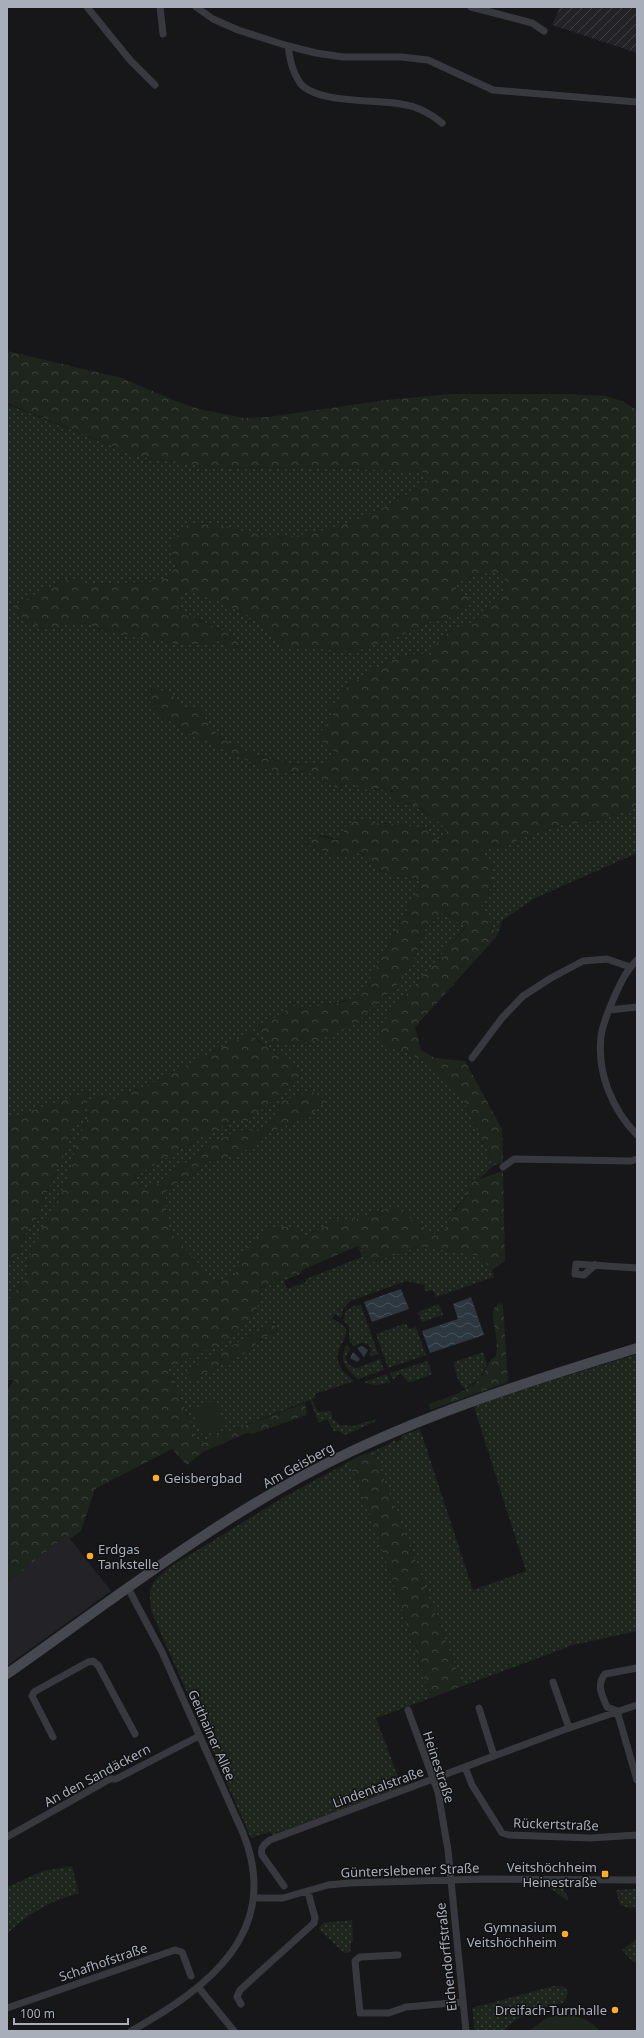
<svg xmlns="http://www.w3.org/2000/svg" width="644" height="2038" font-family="'Noto Sans',sans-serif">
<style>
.built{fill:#232327}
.industrial{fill:url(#industrial-furrows)}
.grass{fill:url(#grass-dots);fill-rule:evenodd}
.forest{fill:url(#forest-crowns)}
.garden{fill:#1d251d}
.water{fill:url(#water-waves)}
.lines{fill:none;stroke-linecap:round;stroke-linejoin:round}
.street{stroke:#38393f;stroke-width:7}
.secondary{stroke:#46484f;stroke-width:10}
.poi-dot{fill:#ffad29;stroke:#121214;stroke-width:1.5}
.labels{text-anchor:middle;stroke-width:3;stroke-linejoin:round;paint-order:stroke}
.street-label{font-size:13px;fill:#a8afba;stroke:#121214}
.poi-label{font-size:13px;fill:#a8afba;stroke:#121214;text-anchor:end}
</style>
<defs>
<pattern id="industrial-furrows" width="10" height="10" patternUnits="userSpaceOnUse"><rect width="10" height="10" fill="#232327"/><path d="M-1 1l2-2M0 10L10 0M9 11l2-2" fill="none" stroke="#404044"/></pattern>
<pattern id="grass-dots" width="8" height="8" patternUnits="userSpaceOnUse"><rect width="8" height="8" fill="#1d251d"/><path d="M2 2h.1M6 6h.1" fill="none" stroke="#3b423c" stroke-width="1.8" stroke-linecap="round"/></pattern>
<pattern id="forest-crowns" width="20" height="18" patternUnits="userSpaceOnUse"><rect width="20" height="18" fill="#1d251d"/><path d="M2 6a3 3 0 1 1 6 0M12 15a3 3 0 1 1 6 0" fill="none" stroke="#3b423c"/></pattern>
<pattern id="water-waves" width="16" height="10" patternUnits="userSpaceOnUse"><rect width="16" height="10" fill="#2c373f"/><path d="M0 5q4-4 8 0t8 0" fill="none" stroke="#485159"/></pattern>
</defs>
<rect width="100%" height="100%" fill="#171719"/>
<path class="built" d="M67 1535 111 1591 7 1666V1583Z"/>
<path class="industrial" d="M560 7H637V53L552 25Z"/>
<path class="grass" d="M7 404 137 456 207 467 319 468 422 471 427 482C388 508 331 536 283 537 260 538 225 528 201 523L173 557 176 565 169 577 155 582 86 584 69 578 12 606 25 620 44 629 63 624 87 623 98 629 177 644H203L219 641 227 646 247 650C230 630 207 623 183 614L178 602 186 591 216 599 258 622 282 646 314 648 391 638 412 631 431 621 452 617 456 591V579L471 578 488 572 506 574 503 591 488 606 482 618 450 632 431 655C405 651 380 664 359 679 355 681 349 684 346 687 337 698 344 698 328 707L334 717 315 738 339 752C337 755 335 758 333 760 311 775 242 754 222 738 212 730 205 722 200 709L181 708C175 692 166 691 150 689V702L164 717 190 734 268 770 292 773 306 771 337 788 350 782 375 790 388 789 404 803 413 804 442 824 447 831 439 840 422 828 399 826 386 823H376L342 835 340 840 321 835 305 843C323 852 340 860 360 852L370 858 376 869C391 875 407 876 422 882L363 992 354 998 324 1006 312 1007 258 1025 381 999 394 989 412 963 426 928 444 912 451 918 466 926 378 1029 390 1048 403 1050 436 1069 460 1093 494 1165 480 1178 467 1183V1195L456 1208 446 1232 434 1234 408 1217 403 1208 380 1210 356 1219H339L307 1236 290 1227C253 1237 248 1237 235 1275L215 1282 171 1233 167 1218 165 1190 194 1174 207 1162 236 1155 269 1133 312 1114 326 1100 279 1113 276 1119 262 1129 238 1131 211 1143 201 1154 173 1170 160 1183 147 1187 139 1186 135 1176 203 1136 234 1120 248 1121 302 1075C287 1057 266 1049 250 1033L148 1085 122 1095 114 1103 90 1104 88 1118 76 1143 73 1163 64 1188 44 1226 29 1262 27 1277 7 1302 8 1263 17 1255 26 1233 39 1215 46 1194 62 1160 71 1132 81 1118 89 1092 7 1119Z
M634 808 637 811V853L533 899 502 921 497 936 481 905 493 884 481 853 483 848H503L523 837 560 825 596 821Z
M358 1246 373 1262 420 1246 480 1256 492 1270 494 1277 436 1297 433 1290 426 1292 424 1285 406 1281 350 1301 343 1309 341 1318 335 1314 332 1319C363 1332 334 1341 338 1361 340 1370 347 1375 354 1381L315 1394 316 1398 312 1399 318 1412 331 1411 333 1419 339 1425 354 1426 376 1419V1421L345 1435 339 1431H334L327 1419 319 1423 310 1400 199 1443 168 1369 236 1335 256 1311 263 1287 301 1269 302 1273 284 1281 287 1289 306 1282V1279L362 1257ZM273 1324 276 1325V1332L260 1340 247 1352 194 1379 189 1368Z
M439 1304 443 1315 422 1322 418 1312Z
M361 1305 378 1354 370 1357 371 1349 368 1344 362 1343 353 1346 349 1340V1326L343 1320 346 1310 354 1306Z
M406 1323 409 1329 416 1327 426 1355 388 1368 376 1334Z
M347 1345 350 1348 345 1358 350 1366 357 1368 380 1359 384 1370 358 1379C346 1370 338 1359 347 1345Z
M483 1352 487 1364 480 1378 465 1389C457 1382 455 1370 454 1362Z
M637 1354V1631L573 1645 463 1686 373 1451 387 1445 395 1439 396 1442 402 1439 401 1436 420 1429 473 1590 526 1571 474 1407 495 1398Z
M428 1361 432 1374 409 1383 400 1373 393 1380 390 1373Z
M387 1374 390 1382C381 1385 373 1386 364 1382Z
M347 1463 355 1475 375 1527 431 1698 376 1718 402 1787 273 1835 270 1832 251 1838 152 1613C147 1587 150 1582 170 1567L284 1497Z
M72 1866 79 1893C49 1902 30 1912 7 1934V1887L43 1871Z
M549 1887 563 1889 568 1897V1901Z
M637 1889V1913L634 1906 632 1909 620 1905 616 1890Z
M352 1920 353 1942 351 1943 350 1953H344L318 1928 324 1923Z
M637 1939V1962L632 1961 622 1950Z
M554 1986 565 1987 568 1993 563 2003C541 2008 519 2013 504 2031H475L472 2008Z"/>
<path class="forest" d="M7 351 122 378 173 400 199 409 244 418 268 417 386 400 451 394H570L605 396 622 401 637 410V811L634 808 596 821 560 825 523 837 503 848H483L481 853 485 860 493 866V884L481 905 497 936 415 1027 421 1050 435 1058 465 1061 502 1129 503 1163 494 1165 460 1093 436 1069 403 1050 390 1048 379 1041 378 1029 386 1018 466 927 451 918 444 912 426 928 412 963 394 989 381 999 356 1024 317 1041 279 1045 268 1041 256 1031 258 1025 270 1018 284 1017 287 1006C313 1007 340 1008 363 992L422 882C407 875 391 875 376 869L370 858 361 852C339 860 324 852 305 843 319 830 324 840 340 840L347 824C357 820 367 817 376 823 382 823 418 826 423 828 429 831 434 836 439 840L447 831C441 823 420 806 411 804 405 802 401 803 395 804L391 797 393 791C379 784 367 797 350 782L337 788 306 771 287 773 268 770 190 734 164 717 150 702V688C165 691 175 692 181 708L200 709C205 722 212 729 222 738 244 755 320 780 339 753L315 738 334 717 328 707C343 698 337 698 346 688 349 684 355 681 359 679 380 664 404 651 431 655 436 633 463 626 482 618L488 606 503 591 506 574 488 572 471 578 456 579V591L473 600 463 612 452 617 431 621 412 631 355 652 282 646 258 622 216 599 186 591 178 602 183 614C211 625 226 629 248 650L227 646 219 641 203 644H177L98 629 87 623 63 624 44 629 25 620 12 606 69 578 86 584 155 582 169 577 176 565 170 545C175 540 180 530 186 526 204 515 261 540 285 537 337 531 384 511 427 482L422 471 319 468 207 467 137 456 7 403Z
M250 1033 260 1043 287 1059 302 1075 248 1121 234 1120 203 1136 135 1176 139 1186 147 1187 160 1183 173 1170 201 1154 211 1143 238 1131 262 1129 276 1119 279 1113 276 1106 280 1101 311 1091 326 1100 312 1114 269 1133 250 1148 236 1155 207 1162 194 1174 165 1190 167 1218 171 1233 215 1282 235 1275 243 1252 257 1236 274 1227H290L307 1236 339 1219H356L380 1210 393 1208H403L408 1217 434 1234 446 1232V1224L467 1195V1183L503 1171 505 1261 492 1270 480 1256 420 1246 373 1262 358 1246 263 1287 256 1311 237 1335 168 1369 199 1443 305 1403 307 1415 252 1434 247 1433 203 1452 187 1465 172 1449 95 1489 81 1531 70 1539 67 1535 7 1583V1390L14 1380H7V1302L27 1277 31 1249 64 1188 73 1163 76 1143 88 1118 90 1104 97 1096H107L114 1103 122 1095 148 1085Z
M89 1091 81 1118 71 1132 62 1160 46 1194 39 1215 26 1233 17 1255 8 1263 7 1275V1119Z
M499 1303 503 1305 508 1382 430 1410 429 1404C445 1398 469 1392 480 1378 487 1371 487 1361 496 1356 497 1349 497 1343 496 1336 495 1325 488 1312 499 1303Z
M273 1324 277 1328 276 1332 260 1340 247 1352 194 1379H191L187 1371 189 1368Z
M373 1451 463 1686 431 1698 375 1527 355 1475 347 1463 357 1457Z"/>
<path class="garden" d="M214 1400 226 1426 203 1436 191 1410Z
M564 2007 565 2014C579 2016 591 2020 600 2031H529L546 2018 561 2014 559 2008Z"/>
<path class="water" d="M401 1289 409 1309 372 1322 364 1302Z
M471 1297 484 1335 430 1353 422 1331 458 1319 453 1304Z
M362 1346 368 1350 364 1357 357 1348Z
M353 1352 360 1359 357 1362 350 1358Z"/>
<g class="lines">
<path class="street" d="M87 7 130 60 155 85
M160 7 163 34
M196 7 213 19 238 30 288 46 316 53 343 57H401L428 60 493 90 637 102
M471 7 532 23 544 31
M288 46C290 60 292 71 300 83 317 104 376 99 401 104 416 106 430 113 442 123
M637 960C625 972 619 986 612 1002 608 1013 602 1025 601 1037 597 1073 612 1109 637 1135
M609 1010 637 1007
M472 1058 502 1018 523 996 551 978 583 961 607 959 630 967
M503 1167 514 1159 631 1161 637 1159
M595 1265 584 1275 575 1274 576 1264 637 1268
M128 1588 162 1652 243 1833C283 1932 208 1988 131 2031
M637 1668 605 1674C596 1685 602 1695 607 1707L617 1711 637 1780
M553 1682 569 1728
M479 1708 494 1756
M408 1710 438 1792 448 1850 466 2031
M53 1737 32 1696 34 1692 88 1662 93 1661 98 1665 135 1734
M465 1767 472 1785 502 1833 509 1835 591 1838 637 1835
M7 1837 110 1779H116L199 1736
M284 1886 262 1855C260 1847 264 1845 270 1840L569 1728 637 1705
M254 1898H283L328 1885 349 1883 485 1879 637 1880
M398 1955 360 1957 355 1961 360 2013H389L406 2007 463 2002
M199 1988 234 2031
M241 2004 237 1997 240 1990 314 1923 315 1918 308 1892
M7 2008 175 1950 182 1952 191 1976"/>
<path class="secondary" d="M7 1674C118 1596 227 1510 350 1452 442 1408 540 1378 637 1348"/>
</g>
<g class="poi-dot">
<circle cx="156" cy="1478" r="4"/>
<circle cx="90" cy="1556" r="4"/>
<rect x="601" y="1870" width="8" height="8" rx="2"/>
<circle cx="565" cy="1934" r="4"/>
<circle cx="615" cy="2010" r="4"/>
</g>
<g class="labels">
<g class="street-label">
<text transform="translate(298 1465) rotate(-29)" y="5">Am Geisberg</text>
<text transform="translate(212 1735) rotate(66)" y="5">Geithainer Allee</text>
<text transform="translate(439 1767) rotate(72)" y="5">Heinestraße</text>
<text transform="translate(97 1775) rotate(-28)" y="5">An den Sandäckern</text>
<text transform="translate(378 1787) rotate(-20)" y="5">Lindentalstraße</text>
<text transform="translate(556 1824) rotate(2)" y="5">Rückertstraße</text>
<text transform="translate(410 1870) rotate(-2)" y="5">Günterslebener Straße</text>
<text transform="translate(446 1957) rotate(-96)" y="5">Eichendorffstraße</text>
<text transform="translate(103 1962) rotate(-19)" y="5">Schafhofstraße</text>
</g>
<g class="poi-label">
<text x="164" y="1483" text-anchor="start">Geisbergbad</text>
<text x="98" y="1554" text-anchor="start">Erdgas<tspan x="98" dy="15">Tankstelle</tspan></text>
<text x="597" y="1872">Veitshöchheim<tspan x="597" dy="15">Heinestraße</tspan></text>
<text x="557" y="1932">Gymnasium<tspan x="557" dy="15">Veitshöchheim</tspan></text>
<text x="607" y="2015">Dreifach-Turnhalle</text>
</g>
</g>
<rect width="644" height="2038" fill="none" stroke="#a8afba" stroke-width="16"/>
<path d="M14 2018v6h114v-6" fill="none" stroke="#a8afba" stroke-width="2"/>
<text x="20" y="2018" font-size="12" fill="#a8afba" stroke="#121214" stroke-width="3" paint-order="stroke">100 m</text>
</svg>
